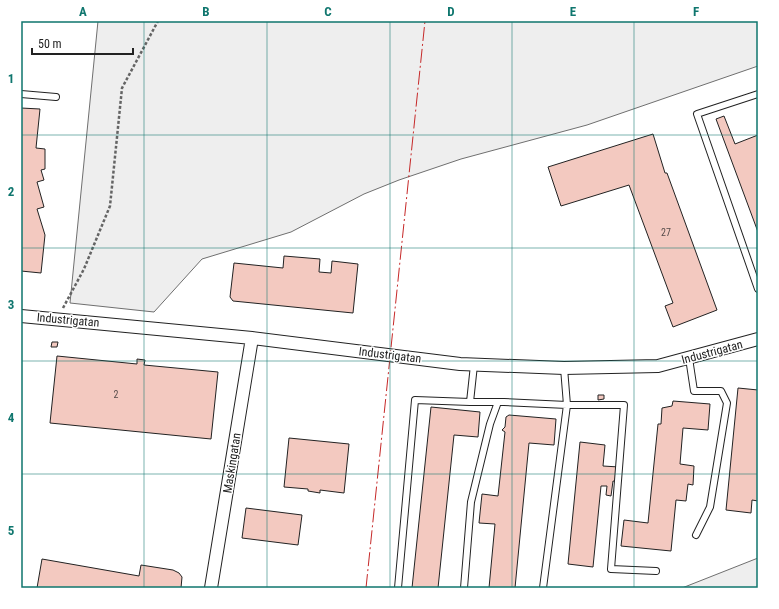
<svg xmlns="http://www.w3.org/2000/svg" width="779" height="609" font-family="'Roboto Condensed',sans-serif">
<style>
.green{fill:#eee;stroke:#6f6f6f}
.building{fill:#f3c9c0;stroke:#222}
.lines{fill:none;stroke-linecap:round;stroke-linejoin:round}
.service-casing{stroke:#222;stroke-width:8}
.minor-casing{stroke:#222;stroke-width:14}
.path{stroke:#646464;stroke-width:2.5;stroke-dasharray:3 2;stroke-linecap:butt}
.service{stroke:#fff;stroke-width:6}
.minor{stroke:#fff;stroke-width:12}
.power{stroke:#c62828;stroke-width:1;stroke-dasharray:14 3 2 3;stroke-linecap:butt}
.grid{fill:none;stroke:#0f766e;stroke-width:1;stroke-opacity:0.55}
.labels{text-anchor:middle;stroke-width:3;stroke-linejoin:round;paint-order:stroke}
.number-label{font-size:10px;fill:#564c4a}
.street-label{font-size:12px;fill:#222;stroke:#fff}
.neatline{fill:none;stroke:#0f766e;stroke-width:1.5}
.grid-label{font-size:13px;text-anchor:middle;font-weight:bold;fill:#0f766e}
</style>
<rect width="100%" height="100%" fill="#fff"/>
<path class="green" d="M98 21H758V66L587 125 461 159 399 180 364 194 291 232 202 259 154 312 70 303Z
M758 558V588H682Z"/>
<path class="building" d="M21 108 40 109 36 148 45 149V169L41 170 44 180 37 182 44 207 37 209 45 235 41 273 21 271Z
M724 116 735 144 758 135V232L716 119Z
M653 134 665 173H667L717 310 673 327 665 306 673 303 629 185 561 206 548 167Z
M284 256 320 259 319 272 331 273 332 261 358 264 353 313 233 301 230 297 234 263 283 268Z
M52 342H58L57 347H51Z
M57 356 137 364V359L145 360 144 365 218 372 211 439 50 423Z
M738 388 758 390V501L752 500 751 513 726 510Z
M598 395H604V399L598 400Z
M673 401 710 404 708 430 683 428 680 464 694 466 693 485 688 484 686 501 676 500 671 551 621 546 624 520 648 523 658 424H661L662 408 672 406Z
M431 407 480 412 478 437 454 435 438 588H412Z
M509 415 556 419 554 445 529 443 515 588H489L495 524 479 523 482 494 498 496 505 432 502 430 505 427 506 417Z
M289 438 349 444 344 493 320 490V493L308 491V489L284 487Z
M580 442 605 445 603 466 619 467 618 482 613 481 611 496 606 495 607 486H601L593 567 568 564Z
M246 508 302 515 298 545 242 538Z
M42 559 139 576 141 565 173 570 179 573 182 577 181 588H37Z"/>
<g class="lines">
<g class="service-casing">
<path id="service" d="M21 94 56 97
M758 94 697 114 758 289
M689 358 694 391H721L727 403 710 507 696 535
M474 365 470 402H498
M564 368 567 405H624L611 569 656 571
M398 588 415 400 470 402
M464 588 471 502 490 424 498 402H504L567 405 543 588"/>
</g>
<g class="minor-casing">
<path id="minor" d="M21 316 252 338 460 364 564 368 658 366 758 339
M211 588 252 338"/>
</g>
<path class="path" d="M63 308 84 269 110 206 122 88 158 21"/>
<use href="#service" class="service"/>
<use href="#minor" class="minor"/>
<path class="power" d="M366 588 425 21"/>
</g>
<path class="grid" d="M144 21V588M267 21V588M390 21V588M512 21V588M634 21V588M21 135H758M21 248H758M21 361H758M21 474H758"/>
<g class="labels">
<g class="number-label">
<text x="666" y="236">27</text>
<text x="116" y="398">2</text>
</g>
<g class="street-label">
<text transform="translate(68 320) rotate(5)" y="4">Industrigatan</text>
<text transform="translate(712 352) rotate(-15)" y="4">Industrigatan</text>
<text transform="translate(390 355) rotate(7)" y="4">Industrigatan</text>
<text transform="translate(232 463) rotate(-81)" y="4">Maskingatan</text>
</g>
</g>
<rect width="779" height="609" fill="none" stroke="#ffffff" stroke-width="44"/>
<path d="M32 48v6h101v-6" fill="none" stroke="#222222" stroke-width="2"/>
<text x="38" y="48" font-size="12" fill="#222222" stroke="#ffffff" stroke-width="3" paint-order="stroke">50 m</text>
<rect x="22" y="22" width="735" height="565" class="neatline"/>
<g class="grid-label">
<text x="83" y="16">A</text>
<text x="206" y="16">B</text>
<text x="328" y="16">C</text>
<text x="451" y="16">D</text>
<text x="573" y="16">E</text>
<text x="696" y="16">F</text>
<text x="11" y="83">1</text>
<text x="11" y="196">2</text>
<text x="11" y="309">3</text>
<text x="11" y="422">4</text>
<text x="11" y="535">5</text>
</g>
</svg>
